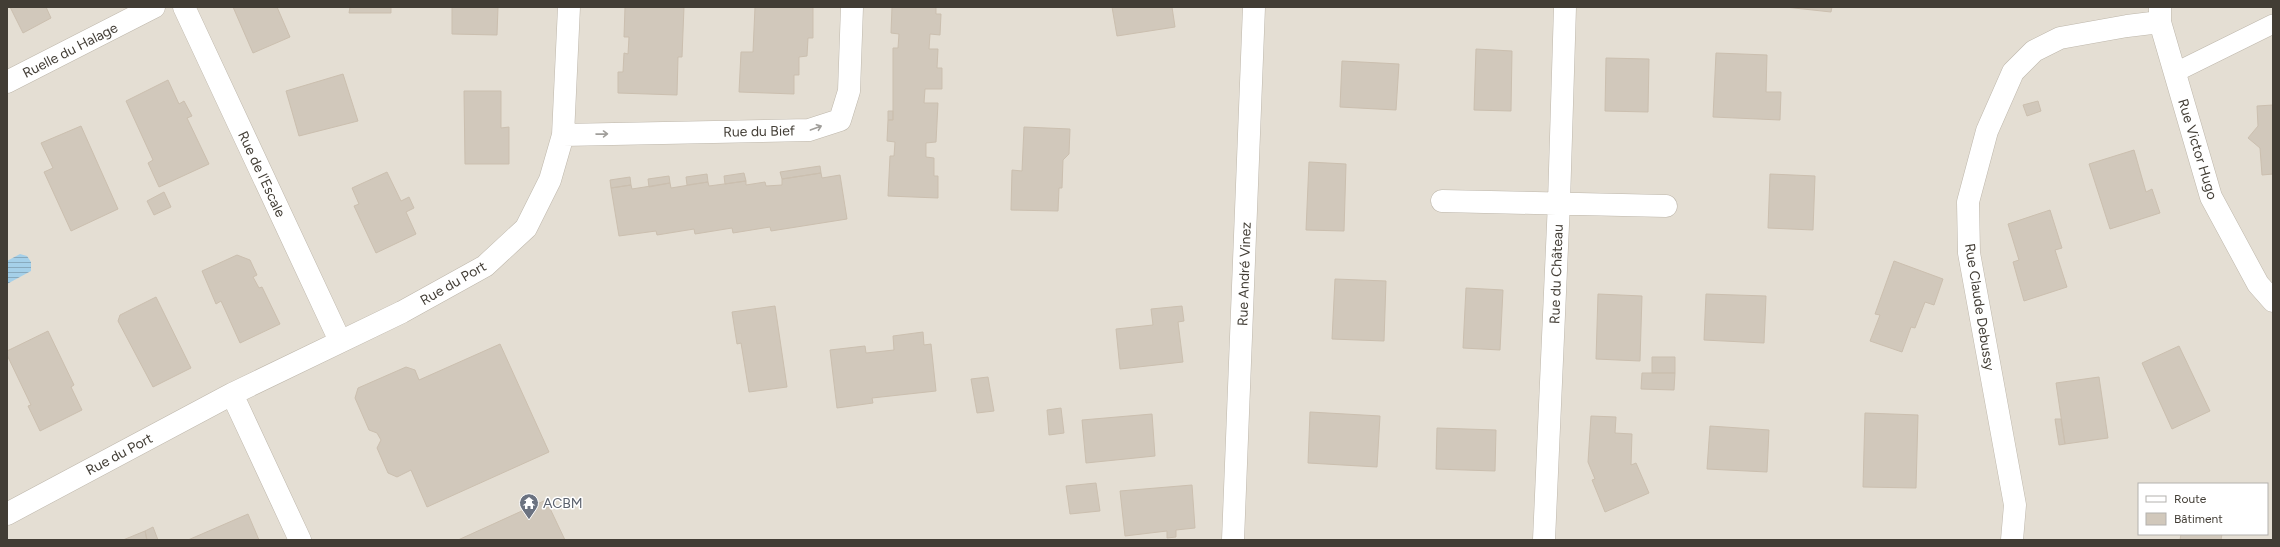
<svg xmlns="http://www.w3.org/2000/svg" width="2280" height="547" font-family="Figtree,sans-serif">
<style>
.residential{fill:#e4ded3;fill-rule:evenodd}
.water{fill:url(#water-rules)}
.building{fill:#d1c8bb;stroke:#cbbfaf}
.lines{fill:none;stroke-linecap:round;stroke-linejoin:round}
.service-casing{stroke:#beb7ab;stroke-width:20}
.minor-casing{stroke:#beb7ab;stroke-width:23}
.service{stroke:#fff;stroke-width:19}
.minor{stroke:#fff;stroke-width:22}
.oneway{stroke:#a09e9a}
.labels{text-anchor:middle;stroke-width:3;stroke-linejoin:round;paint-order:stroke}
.street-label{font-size:14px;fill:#423d35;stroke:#fff}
.worship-label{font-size:14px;fill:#5b616d;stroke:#fff;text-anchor:start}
</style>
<defs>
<pattern id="water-rules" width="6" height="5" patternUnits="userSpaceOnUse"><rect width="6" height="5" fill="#a5d0e9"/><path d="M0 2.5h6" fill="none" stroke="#88aabe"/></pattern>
</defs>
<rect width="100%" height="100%" fill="#f1ede5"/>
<path class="residential" d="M7 7H2273V540H7ZM2139 484H2267V534H2139Z"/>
<path class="water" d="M20 254 27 256 31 262V271L7 284V261Z"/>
<path class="building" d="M10 7H46L51 18 23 33Z
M233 7H277L290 37 253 53Z
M350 7H391V13H349Z
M452 7H498L497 35 452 34Z
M625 7H684L682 57H678L677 95 618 93V72H623L624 53 628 54 629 37H624Z
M755 7H813V38H808L807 56 799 57V75H794V94L739 92 741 52H753Z
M892 7H936V14H941L940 35 930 34 929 49H938L937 68H942V89H925L924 103H938L936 142 926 143V157L934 158V176H938V198L888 196 890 156H894L895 142 887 141 888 120H893V48H898L899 34 891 33Z
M1112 7H1172L1175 27 1117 36Z
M1785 7H1832L1831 12Z
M1476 49 1512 51 1511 111 1474 110Z
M1716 53 1767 55 1766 92H1781L1780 120 1713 117Z
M1606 58 1649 59 1648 112 1605 111Z
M1342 61 1399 64 1396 110 1340 107Z
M343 74 358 121 299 136 286 91Z
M168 80 179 104 184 101 192 116 187 118 209 164 159 187 148 163 153 160 126 101Z
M464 91H501V128L509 127V164H465Z
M2038 101 2041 111 2027 116 2023 105Z
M2273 105V174L2262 175 2260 148 2248 138 2258 126 2257 106Z
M888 111H893V120H888Z
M81 126 118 209 71 231 44 172 53 168 41 143Z
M1024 127 1070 129 1069 154 1063 160 1062 188H1059L1058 211 1011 210 1012 170 1022 171Z
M2134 150 2146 192 2152 189 2160 213 2110 229 2089 164Z
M1309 162 1346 164 1344 231 1306 230Z
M820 166 821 173 782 179 780 172Z
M387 172 401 201 409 197 414 208 406 212 416 234 376 253 354 206 359 204 352 188Z
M744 173 746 181 725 184 724 176Z
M821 173 822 178 840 175 847 219 771 231 770 227 733 233 732 228 695 234 694 229 657 235 656 231 619 236 611 188 631 185 632 189 670 183 671 188 708 182 709 186 746 181V185L765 182 766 186 782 185V179Z
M707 174 708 182 687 185 686 177Z
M1770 174 1815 176 1813 230 1768 228Z
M669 176 670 183 649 187 648 179Z
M630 177 631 185 611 188 610 180Z
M164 192 171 207 154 215 147 201Z
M2050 210 2062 248 2055 250 2067 287 2024 301 2013 262 2019 260 2008 224Z
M237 255 250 260 257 275 253 277 259 288 262 287 280 324 240 343 221 301 216 304 202 271Z
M1894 261 1943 279 1934 305 1925 302 1915 328 1911 327 1902 352 1870 341 1880 315 1875 314Z
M1335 279 1386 281 1384 341 1332 339Z
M1466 288 1503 290 1500 350 1463 348Z
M1598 294 1642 296 1640 361 1596 359Z
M1706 294 1766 296 1764 343 1704 340Z
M156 297 191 368 153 387 118 321 120 315Z
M775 306 787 387 749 392 741 343 737 344 732 312Z
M1182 306 1184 321 1178 322 1183 362 1120 369 1116 329 1153 325 1151 309Z
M48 331 74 385 71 387 82 410 40 431 28 406 31 405 7 355V351Z
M923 332 924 345 931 344 936 391 872 398 873 403 837 408 830 350 865 346 866 353 894 350 893 336Z
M500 344 549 452 427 507 411 470 397 477 388 473 377 448 381 440 377 433 369 430 355 398 358 388 406 367 415 370 419 380Z
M2179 346 2210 411 2172 429 2142 363Z
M1652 357H1675V373H1652Z
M1642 373H1675L1674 390 1641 389Z
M988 377 994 411 977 413 971 379Z
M2099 377 2108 438 2065 444 2056 383Z
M1061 408 1064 433 1049 435 1047 410Z
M1310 412 1380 416 1377 467 1308 463Z
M1865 413 1918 415 1916 488 1863 487Z
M1152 414 1155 456 1086 463 1082 420Z
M1591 416 1616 417 1615 433 1632 434 1631 465 1636 463 1649 493 1605 512 1592 480 1595 479 1588 462Z
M2055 419H2061L2065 444 2059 445Z
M1710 426 1769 430 1767 472 1707 469Z
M1437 428 1496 430 1495 471 1436 469Z
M1096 483 1100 511 1070 514 1066 486Z
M1192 485 1195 528 1176 530V537L1167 538V531L1125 536 1120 491Z
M546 500 565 540H458Z
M248 514 259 540H188Z
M153 527 158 540H147L145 531Z
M145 531 147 540H123Z
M2181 534H2222L2221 540H2180Z"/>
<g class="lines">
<g class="service-casing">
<path id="service" d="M2176 72 2273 24"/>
</g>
<g class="minor-casing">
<path id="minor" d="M184 7 340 341
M2160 7V22L2211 197 2258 284 2273 301
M7 82 154 7
M563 135 809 130 840 120 849 91 852 7
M1442 201 1666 206
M232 394 300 540
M7 514 232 394 402 312 485 266 526 228 550 180 563 135 569 7
M1233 540 1254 7
M1544 540 1559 202 1565 7
M2012 540 2015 505 1969 253 1968 202 1987 131 2013 72 2034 51 2060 38 2127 26 2160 22"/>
</g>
<use href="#service" class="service"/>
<use href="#minor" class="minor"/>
</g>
<defs><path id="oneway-shaft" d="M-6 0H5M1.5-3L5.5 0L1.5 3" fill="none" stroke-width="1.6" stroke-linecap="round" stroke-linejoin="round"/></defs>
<g class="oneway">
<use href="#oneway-shaft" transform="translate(816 128) rotate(-20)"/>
<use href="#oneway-shaft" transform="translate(602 134) rotate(-1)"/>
</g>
<defs>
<g id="temple-pin" transform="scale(1)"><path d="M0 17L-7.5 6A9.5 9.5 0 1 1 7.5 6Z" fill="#6b7280" stroke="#fff"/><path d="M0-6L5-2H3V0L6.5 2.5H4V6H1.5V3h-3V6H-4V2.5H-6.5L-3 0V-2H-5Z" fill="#fff"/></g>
</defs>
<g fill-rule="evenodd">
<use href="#temple-pin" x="529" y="503"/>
</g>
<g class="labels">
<g class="street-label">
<text transform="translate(70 50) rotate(-27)" y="5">Ruelle du Halage</text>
<text transform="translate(759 131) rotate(-1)" y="5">Rue du Bief</text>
<text transform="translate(2198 149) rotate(73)" y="5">Rue Victor Hugo</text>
<text transform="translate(262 174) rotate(65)" y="5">Rue de l'Escale</text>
<text transform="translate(1244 274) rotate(-88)" y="5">Rue André Vinez</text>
<text transform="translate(1556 274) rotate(-88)" y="5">Rue du Château</text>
<text transform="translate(453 283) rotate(-30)" y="5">Rue du Port</text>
<text transform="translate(1980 307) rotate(81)" y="5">Rue Claude Debussy</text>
<text transform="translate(119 454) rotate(-28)" y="5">Rue du Port</text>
</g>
<g class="worship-label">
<text x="543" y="508">ACBM</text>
</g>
</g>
<rect width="2280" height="547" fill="none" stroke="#423d35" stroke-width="16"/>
<rect x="2138" y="483" width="130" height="52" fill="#ffffff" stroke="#b3b1ae"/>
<rect x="2146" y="496" width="20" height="6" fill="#ffffff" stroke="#b3b1ae"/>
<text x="2174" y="503" font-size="12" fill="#423d35">Route</text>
<rect x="2146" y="513" width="20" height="12" fill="#d1c8bb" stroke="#b3b1ae"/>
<text x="2174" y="523" font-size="12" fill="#423d35">Bâtiment</text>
</svg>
